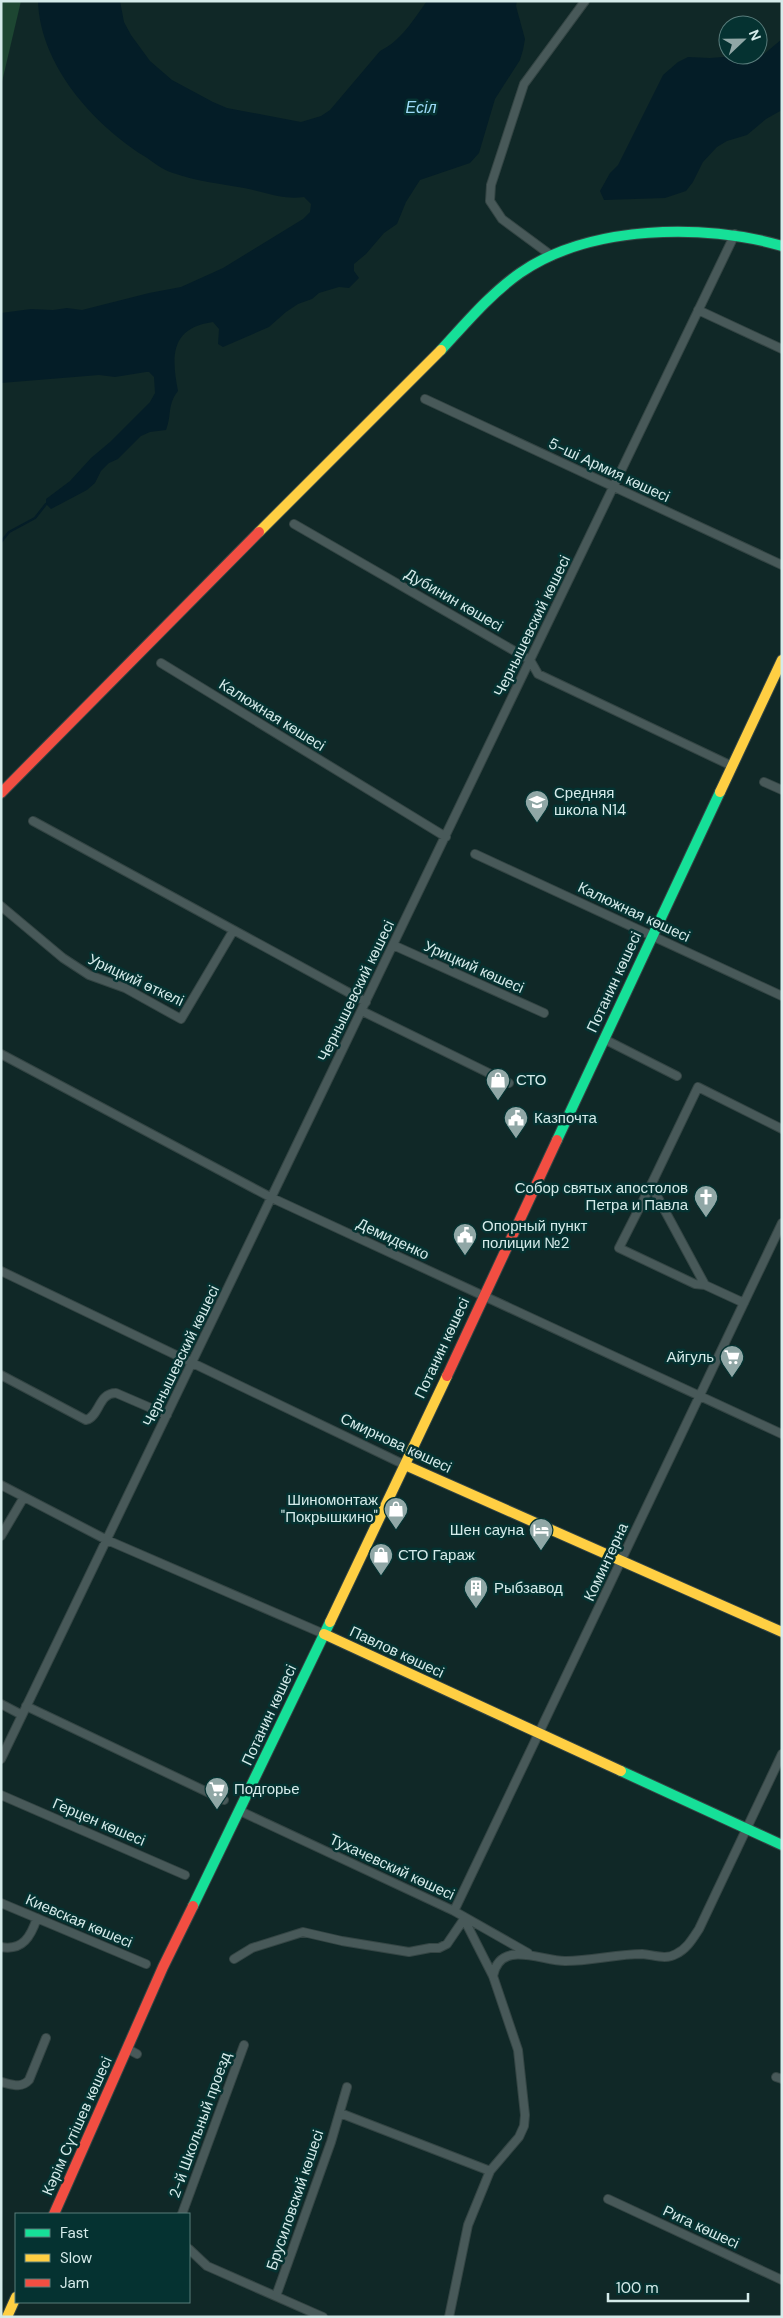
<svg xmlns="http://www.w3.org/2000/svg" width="783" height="2318" font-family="'DM Sans',sans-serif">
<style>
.green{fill:#1d4632}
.water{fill:#041d27}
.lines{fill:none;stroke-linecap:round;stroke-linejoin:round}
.stream{stroke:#041d27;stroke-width:2.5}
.street-casing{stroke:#344544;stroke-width:10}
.fast-casing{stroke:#344544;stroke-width:12}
.slow-casing{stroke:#344544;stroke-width:12}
.jam-casing{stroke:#344544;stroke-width:12}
.street{stroke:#485959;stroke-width:8}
.fast{stroke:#16e098;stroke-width:10}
.slow{stroke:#ffcf43;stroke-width:10}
.jam{stroke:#f24e42;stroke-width:10}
.labels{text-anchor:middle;stroke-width:5;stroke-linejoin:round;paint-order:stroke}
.street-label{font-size:15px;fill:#d5ebea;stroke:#053231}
.poi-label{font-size:15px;fill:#d5ebea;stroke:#053231;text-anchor:start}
.water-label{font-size:16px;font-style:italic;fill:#9ddaf8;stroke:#053231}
</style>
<rect width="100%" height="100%" fill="#102827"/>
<path class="green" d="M1 1H21L1 86Z"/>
<path class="water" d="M38 1H120L124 22 131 35 150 61 172 80 213 102 227 108 301 122 321 116 330 110 380 51C402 40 413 20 427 1H517L516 6 525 39 523 50 520 60 495 99 479 153 470 163 420 180 406 202 397 224 384 233 366 254 354 264V271L359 278 349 288 339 287 319 293 312 299 298 304 286 312 269 327 223 347 218 344 219 329 213 322C171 328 171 355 178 391 167 405 172 415 166 430L150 432 141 436 118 459 109 463 101 471 95 483 87 490 51 509 46 504V499L70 481 91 458 110 442 150 402 155 393 154 377 149 372H146L115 377 99 375 1 383V313L31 309 53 310 67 308 82 310 149 293 181 287 223 268 303 219 310 212 311 204 304 197C283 200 264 192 244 188 220 184 196 181 173 173 163 170 153 162 144 156 93 124 40 65 38 1Z
M782 39V110L766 119 747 135 727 141 717 147 703 162 693 182 686 191 665 198 604 200 600 191 610 173 618 165 663 75 678 62 688 57 710 58 764 54Z"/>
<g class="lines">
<path class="stream" d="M1 542 9 532 35 518 46 504"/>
<g class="street-casing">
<path id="street" d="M552 256 502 219 490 201 491 185 524 84 585 1
M698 310 782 349
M425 399 782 565
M294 524 530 660 538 674 732 766
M161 663 446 837
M764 782 782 790
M33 821 366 1002
M475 854 782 996
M1 906 63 958 89 975 125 988 181 1019 233 931
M393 945 544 1013
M362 1011 509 1083
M604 1039 677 1076
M1 1054 272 1198 782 1434
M651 1185 619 1248 695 1284 705 1285
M1 1271 405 1465
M744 1303 705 1285 651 1185 698 1087 782 1129
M1 1375 86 1420C100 1416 98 1393 116 1393L167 1415
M1 1485 107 1540 324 1634
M1 1536 24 1497
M1 1704 22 1715
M26 1706 224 1800
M1 1759 735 234
M1 1795 185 1875
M240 1811 454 1911 528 1953
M1 1903 146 1964
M454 1911 782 1223
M1 1947C23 1951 31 1936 37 1918
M234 1959 252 1948 303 1932 342 1941 409 1952 430 1948H439L447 1944 464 1919
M493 1976C500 1938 543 1962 566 1961 591 1961 617 1954 642 1954 654 1955 666 1960 676 1954 687 1949 693 1938 699 1929L782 1754
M128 2049 137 2054
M776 2077 782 2079
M1 2082C11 2084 21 2089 29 2080L46 2038
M340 2113 490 2171
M608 2199 782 2280
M182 2214 244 2045
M189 2249 207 2266 323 2317
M276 2296 331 2142 347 2087
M449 2317 468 2225 490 2171 519 2137 524 2126 525 2115 518 2050 493 1976 464 1919"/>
</g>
<g class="fast-casing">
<path id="fast" d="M441 350C466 323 490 294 520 273 589 225 705 223 782 246
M557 1140 720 792
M621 1771 782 1845
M193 1906 330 1622"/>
</g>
<g class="slow-casing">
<path id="slow" d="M259 532 441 350
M720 792 782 660
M405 1465 782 1632
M330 1622 447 1376
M324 1634 621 1771
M7 2317 16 2297"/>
</g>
<g class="jam-casing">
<path id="jam" d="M1 793 259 532
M447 1376 557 1140
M54 2214 163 1967 193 1906"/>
</g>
<use href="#street" class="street"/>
<use href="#fast" class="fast"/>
<use href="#slow" class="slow"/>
<use href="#jam" class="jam"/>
</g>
<defs>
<g id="school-pin" transform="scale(1.25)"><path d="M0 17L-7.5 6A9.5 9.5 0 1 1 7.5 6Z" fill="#90a7a6" stroke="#053231"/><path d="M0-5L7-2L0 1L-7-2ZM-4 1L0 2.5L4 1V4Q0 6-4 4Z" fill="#fff"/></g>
<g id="shop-pin" transform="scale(1.25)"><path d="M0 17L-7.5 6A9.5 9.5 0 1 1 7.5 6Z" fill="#90a7a6" stroke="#053231"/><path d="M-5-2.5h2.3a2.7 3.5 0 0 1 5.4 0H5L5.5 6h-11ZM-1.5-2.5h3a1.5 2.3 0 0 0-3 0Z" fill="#fff"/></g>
<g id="civic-pin" transform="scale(1.25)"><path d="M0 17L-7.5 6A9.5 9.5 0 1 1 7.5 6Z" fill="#90a7a6" stroke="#053231"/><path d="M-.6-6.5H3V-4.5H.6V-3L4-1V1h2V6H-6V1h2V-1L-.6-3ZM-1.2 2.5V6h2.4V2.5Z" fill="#fff"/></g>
<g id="church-pin" transform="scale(1.25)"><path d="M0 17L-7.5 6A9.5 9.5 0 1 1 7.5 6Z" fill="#90a7a6" stroke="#053231"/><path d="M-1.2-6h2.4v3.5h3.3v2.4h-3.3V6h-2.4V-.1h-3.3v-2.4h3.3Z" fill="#fff"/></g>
<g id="supermarket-pin" transform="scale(1.25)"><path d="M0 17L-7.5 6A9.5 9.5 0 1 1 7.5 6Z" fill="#90a7a6" stroke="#053231"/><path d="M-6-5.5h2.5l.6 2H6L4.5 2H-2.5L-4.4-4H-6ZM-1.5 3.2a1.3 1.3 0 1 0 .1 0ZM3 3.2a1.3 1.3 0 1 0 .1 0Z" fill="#fff"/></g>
<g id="hotel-pin" transform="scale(1.25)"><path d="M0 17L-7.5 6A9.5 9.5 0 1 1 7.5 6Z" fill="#90a7a6" stroke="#053231"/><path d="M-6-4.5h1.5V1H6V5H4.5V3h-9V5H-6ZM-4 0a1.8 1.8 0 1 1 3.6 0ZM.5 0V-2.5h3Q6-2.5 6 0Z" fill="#fff"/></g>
<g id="building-pin" transform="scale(1.25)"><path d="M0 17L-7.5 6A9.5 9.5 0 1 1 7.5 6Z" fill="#90a7a6" stroke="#053231"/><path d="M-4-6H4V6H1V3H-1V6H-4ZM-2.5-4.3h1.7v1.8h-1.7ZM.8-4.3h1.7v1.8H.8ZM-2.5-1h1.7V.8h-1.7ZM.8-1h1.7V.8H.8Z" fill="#fff"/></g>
</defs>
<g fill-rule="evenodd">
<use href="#school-pin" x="537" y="802"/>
<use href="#shop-pin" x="498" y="1080"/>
<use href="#civic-pin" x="516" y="1118"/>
<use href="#church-pin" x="706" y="1197"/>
<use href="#civic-pin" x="465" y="1235"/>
<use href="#supermarket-pin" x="732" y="1357"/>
<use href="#shop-pin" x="396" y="1509"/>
<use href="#hotel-pin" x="541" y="1530"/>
<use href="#shop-pin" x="381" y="1555"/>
<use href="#building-pin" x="476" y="1588"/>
<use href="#supermarket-pin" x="217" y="1789"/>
</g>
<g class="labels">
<g class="street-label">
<text transform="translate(609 470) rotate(25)" y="5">5-ші Армия көшесі</text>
<text transform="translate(454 600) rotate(30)" y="5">Дубинин көшесі</text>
<text transform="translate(532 626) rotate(-64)" y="5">Чернышевский көшесі</text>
<text transform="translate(272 715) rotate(32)" y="5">Калюжная көшесі</text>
<text transform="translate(634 912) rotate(25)" y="5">Калюжная көшесі</text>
<text transform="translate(474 967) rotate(24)" y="5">Урицкий көшесі</text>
<text transform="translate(136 980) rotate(25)" y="5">Урицкий өткелі</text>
<text transform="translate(614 982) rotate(-65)" y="5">Потанин көшесі</text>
<text transform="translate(356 991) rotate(-64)" y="5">Чернышевский көшесі</text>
<text transform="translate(393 1239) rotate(25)" y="5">Демиденко</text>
<text transform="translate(442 1348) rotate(-65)" y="5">Потанин көшесі</text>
<text transform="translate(181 1356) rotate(-64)" y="5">Чернышевский көшесі</text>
<text transform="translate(396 1443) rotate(25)" y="5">Смирнова көшесі</text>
<text transform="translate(606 1562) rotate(-65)" y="5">Коминтерна</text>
<text transform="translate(397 1652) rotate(25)" y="5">Павлов көшесі</text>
<text transform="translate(269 1715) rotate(-65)" y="5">Потанин көшесі</text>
<text transform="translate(99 1822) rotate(23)" y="5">Герцен көшесі</text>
<text transform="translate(392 1867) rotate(25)" y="5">Тухачевский көшесі</text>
<text transform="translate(79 1921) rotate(23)" y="5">Киевская көшесі</text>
<text transform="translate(200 2125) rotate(-70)" y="5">2-й Школьный проезд</text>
<text transform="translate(77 2126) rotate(-66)" y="5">Кәрім Сүтішев көшесі</text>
<text transform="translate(295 2200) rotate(-71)" y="5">Брусиловский көшесі</text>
<text transform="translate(701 2227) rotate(25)" y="5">Рига көшесі</text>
</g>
<g class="poi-label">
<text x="554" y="798">Средняя<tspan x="554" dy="17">школа N14</tspan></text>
<text x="516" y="1085">СТО</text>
<text x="534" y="1123">Казпочта</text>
<text x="688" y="1193" text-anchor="end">Собор святых апостолов<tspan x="688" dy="17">Петра и Павла</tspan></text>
<text x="482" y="1231">Опорный пункт<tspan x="482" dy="17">полиции №2</tspan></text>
<text x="714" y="1362" text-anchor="end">Айгуль</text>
<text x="378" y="1505" text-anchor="end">Шиномонтаж<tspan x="378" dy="17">"Покрышкино"</tspan></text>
<text x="524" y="1535" text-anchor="end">Шен сауна</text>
<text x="398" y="1560">СТО Гараж</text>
<text x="494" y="1593">Рыбзавод</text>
<text x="234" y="1794">Подгорье</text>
</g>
<g class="water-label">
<text x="421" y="113">Есіл</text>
</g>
</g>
<rect width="783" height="2318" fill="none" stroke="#d5ebea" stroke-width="5"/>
<rect x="15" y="2213" width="175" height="90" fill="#053231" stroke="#587c7b"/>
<rect x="25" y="2229" width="25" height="8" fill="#16e098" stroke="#587c7b"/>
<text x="60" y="2238" font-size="15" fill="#d5ebea">Fast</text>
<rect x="25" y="2254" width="25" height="8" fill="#ffcf43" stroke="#587c7b"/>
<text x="60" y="2263" font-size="15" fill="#d5ebea">Slow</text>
<rect x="25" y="2279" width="25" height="8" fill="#f24e42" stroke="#587c7b"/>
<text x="60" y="2288" font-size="15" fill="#d5ebea">Jam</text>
<g transform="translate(743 40) rotate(68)"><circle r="24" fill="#053231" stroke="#587c7b"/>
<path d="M0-4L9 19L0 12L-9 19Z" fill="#90a7a6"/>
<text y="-8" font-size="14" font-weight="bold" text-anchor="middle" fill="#d5ebea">N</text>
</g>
<path d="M608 2293v8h140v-8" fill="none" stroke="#d5ebea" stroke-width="2.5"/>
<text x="616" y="2293" font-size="15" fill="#d5ebea" stroke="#053231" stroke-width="4" paint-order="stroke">100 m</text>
</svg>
